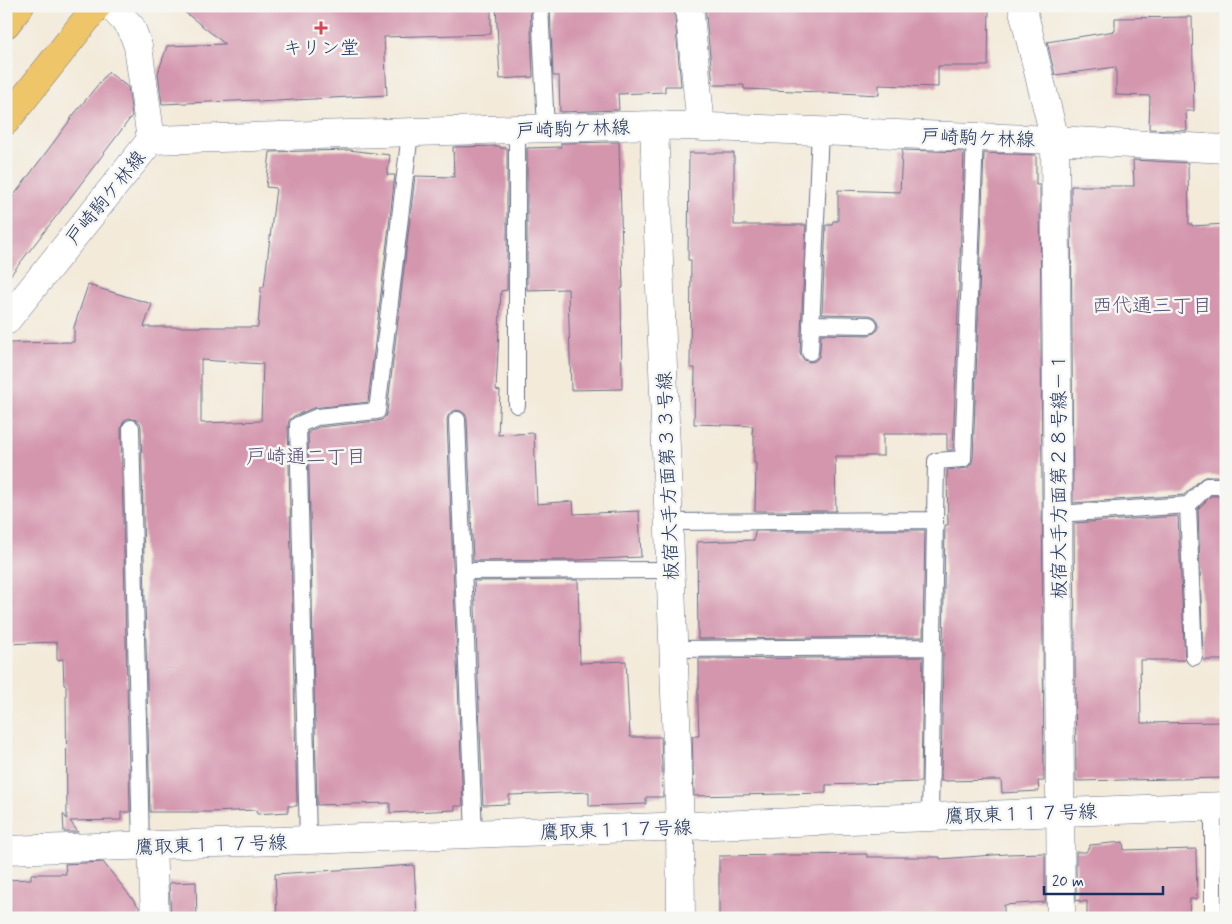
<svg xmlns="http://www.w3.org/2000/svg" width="1232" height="924" font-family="Mynerve,'Klee One',sans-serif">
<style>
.building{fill:#d496ad;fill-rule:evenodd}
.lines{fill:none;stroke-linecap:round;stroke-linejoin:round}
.lane-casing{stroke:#677089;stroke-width:18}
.street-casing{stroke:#677089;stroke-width:29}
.primary-casing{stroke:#677089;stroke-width:29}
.lane{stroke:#fff;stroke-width:16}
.street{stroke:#fff;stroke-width:28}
.primary{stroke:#eec569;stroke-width:28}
.poi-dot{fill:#d1495b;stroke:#f6f6f2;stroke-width:2}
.labels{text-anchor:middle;stroke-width:5;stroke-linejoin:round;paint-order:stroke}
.poi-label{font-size:19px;fill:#1b2f5e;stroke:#f6f6f2}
.street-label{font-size:19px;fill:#1b2f5e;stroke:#f6f6f2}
.neighbourhood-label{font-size:20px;fill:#5c537a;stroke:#f6f6f2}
</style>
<rect width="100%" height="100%" fill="#f6f6f2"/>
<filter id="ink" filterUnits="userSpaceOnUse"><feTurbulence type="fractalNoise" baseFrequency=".02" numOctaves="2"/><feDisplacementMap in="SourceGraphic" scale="10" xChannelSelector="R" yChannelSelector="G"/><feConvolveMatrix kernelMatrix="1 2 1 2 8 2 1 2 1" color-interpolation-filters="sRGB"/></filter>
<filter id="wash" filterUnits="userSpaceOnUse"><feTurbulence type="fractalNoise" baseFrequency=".0096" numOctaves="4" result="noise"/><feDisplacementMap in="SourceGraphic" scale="20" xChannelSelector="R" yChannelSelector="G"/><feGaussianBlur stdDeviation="1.12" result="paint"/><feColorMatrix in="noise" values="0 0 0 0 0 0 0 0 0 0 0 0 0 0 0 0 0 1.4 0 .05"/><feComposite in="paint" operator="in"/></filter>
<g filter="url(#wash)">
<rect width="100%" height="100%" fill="#f3ead9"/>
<g id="blocks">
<path class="building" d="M177 6H491V34L384 37 387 95 258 102V100L162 104 158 73 167 46 225 44Z
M496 6H530L533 77 500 79Z
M550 6H674L681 86H665V92L618 94 619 110 560 112 559 76H553Z
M705 6H989L988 66H938V87L879 85V95L820 92 744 89V85H713Z
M1192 17 1194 111H1186L1187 131 1149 129 1150 96 1116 95V67L1055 75 1047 42 1115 31V18Z
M108 72 128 87 132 116 58 214 6 281V206L71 119V118Z
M619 142 623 288H621L622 389 571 390 568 289 527 290V148L561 147V143Z
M500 146V148H507V290L501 291 496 390 500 391 498 435 534 433 537 504 573 501 574 514 639 511 641 557 578 560 473 561 467 420 465 414 461 411 456 410 451 412 448 416 447 420 463 806H455V810L390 813V803L317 805 308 432 319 427 378 421 382 420 385 417 387 412 415 176 454 177 453 147Z
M349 150 390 155 387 175H395L368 402 313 408 294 416 289 420 288 425 297 806H288V812L257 814 256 810 212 812H150L141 428 140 423 136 420 130 418 126 419 123 423 121 428 130 812H121V820L70 821 78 832H64L63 814 67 819 66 685H64L63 659 57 660V642L6 644V343L74 342V327L88 285 152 304 144 327H258L261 287H264L276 188 266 187 270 152ZM201 360 263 364 261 421 201 423Z
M902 150 964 152 953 450H947V434H883V456H835L836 511H755L756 463H754V435L752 434 753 426 694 424 695 368H690L691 260H688L689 153H734V225H806L800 352 801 356 804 360 810 362 815 361 819 357 820 352 821 334 869 335 874 333 878 330 879 326 878 321 875 317 870 315 822 314 826 225H832L833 221H838V190L900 192Z
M984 153 1036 155V185H1040L1044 781H1038L1039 791 1002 793 1001 780 941 781 945 525H948L947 470 968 468 971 464 973 459Z
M1133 160 1188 163 1189 224H1192V226L1226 224V476H1207L1201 479 1184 495 1073 503 1071 186H1134Z
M1211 496H1226V660H1203L1198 509Z
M1178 516 1185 660H1140L1141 723 1226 722V778L1076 781 1074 523Z
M874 530H925L923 637 698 639 697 542 754 540 755 531H851V532Z
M578 580 580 663 626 661 630 737H661L663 797H646V804L589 806V792L509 795V804L483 805 474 581Z
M923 657 921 782 826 785V793L694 796 692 736H699L698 709V689H699V659Z
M1123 842 1124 850 1157 849V850L1196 849 1197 899H1190L1189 918H1087V901L1080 902V900L1076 901V852H1086L1090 845Z
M1045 853V902L1004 905V918H719V856L867 854V857H940V859L1007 854Z
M103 862 139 907V918H31V916H6V880L31 879V874H66L65 864Z
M414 865 417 918H277L275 874Z
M196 882 197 918H171L169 883Z"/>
</g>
</g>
<g filter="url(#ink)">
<use href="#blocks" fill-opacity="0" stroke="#677089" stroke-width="1"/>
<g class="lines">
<g class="lane-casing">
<path id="lane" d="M540 6 546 129
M811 324 869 325
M810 352 820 131
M517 405V130
M457 420 474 834
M131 428 141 846
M1188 505 1207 486H1226
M1058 514 1188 505 1194 657
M669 522 935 520
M463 571 670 570
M674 649 933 647
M1213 807V918
M930 817 936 461 963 459 975 136
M308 840 298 425 317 417 377 411 410 133"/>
</g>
<g class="street-casing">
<path id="street" d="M111 6 131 27 138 46 151 140
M689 6 701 127
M1022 6 1055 140 1061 918
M654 125 680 827 681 918
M6 321 151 140 654 125 1055 140 1226 149
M152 846 155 918
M6 850 308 840 1226 806"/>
</g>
<g class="primary-casing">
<path id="primary" d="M6 24 20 6
M6 121 97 6"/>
</g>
<use href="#lane" class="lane"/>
<use href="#street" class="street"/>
<use href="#primary" class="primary"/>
</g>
</g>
<path class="poi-dot" d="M318.5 20.5h5v5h5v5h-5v5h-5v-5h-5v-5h5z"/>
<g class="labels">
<g class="poi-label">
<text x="321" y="54">キリン堂</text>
</g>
<g class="street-label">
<text transform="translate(573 128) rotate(-2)" y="7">戸崎駒ケ林線</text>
<text transform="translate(978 137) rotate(2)" y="7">戸崎駒ケ林線</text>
<text transform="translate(105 197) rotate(-51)" y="7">戸崎駒ケ林線</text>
<text transform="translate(667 476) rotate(-92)" y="7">板宿大手方面第３３号線</text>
<text transform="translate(1058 476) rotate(-90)" y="7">板宿大手方面第２８号線－１</text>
<text transform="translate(1021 813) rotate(-2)" y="7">鷹取東１１７号線</text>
<text transform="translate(616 829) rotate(-2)" y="7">鷹取東１１７号線</text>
<text transform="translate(211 844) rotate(-2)" y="7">鷹取東１１７号線</text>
</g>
<g class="neighbourhood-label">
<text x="1152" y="312">西代通三丁目</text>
<text x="306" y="463">戸崎通二丁目</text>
</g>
</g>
<rect width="1232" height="924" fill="none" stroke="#f6f6f2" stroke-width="25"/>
<path d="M1044 886v8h119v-8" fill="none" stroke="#1b2f5e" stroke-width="2.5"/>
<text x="1052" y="886" font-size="15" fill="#1b2f5e" stroke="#f6f6f2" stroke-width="4" paint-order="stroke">20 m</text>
</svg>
